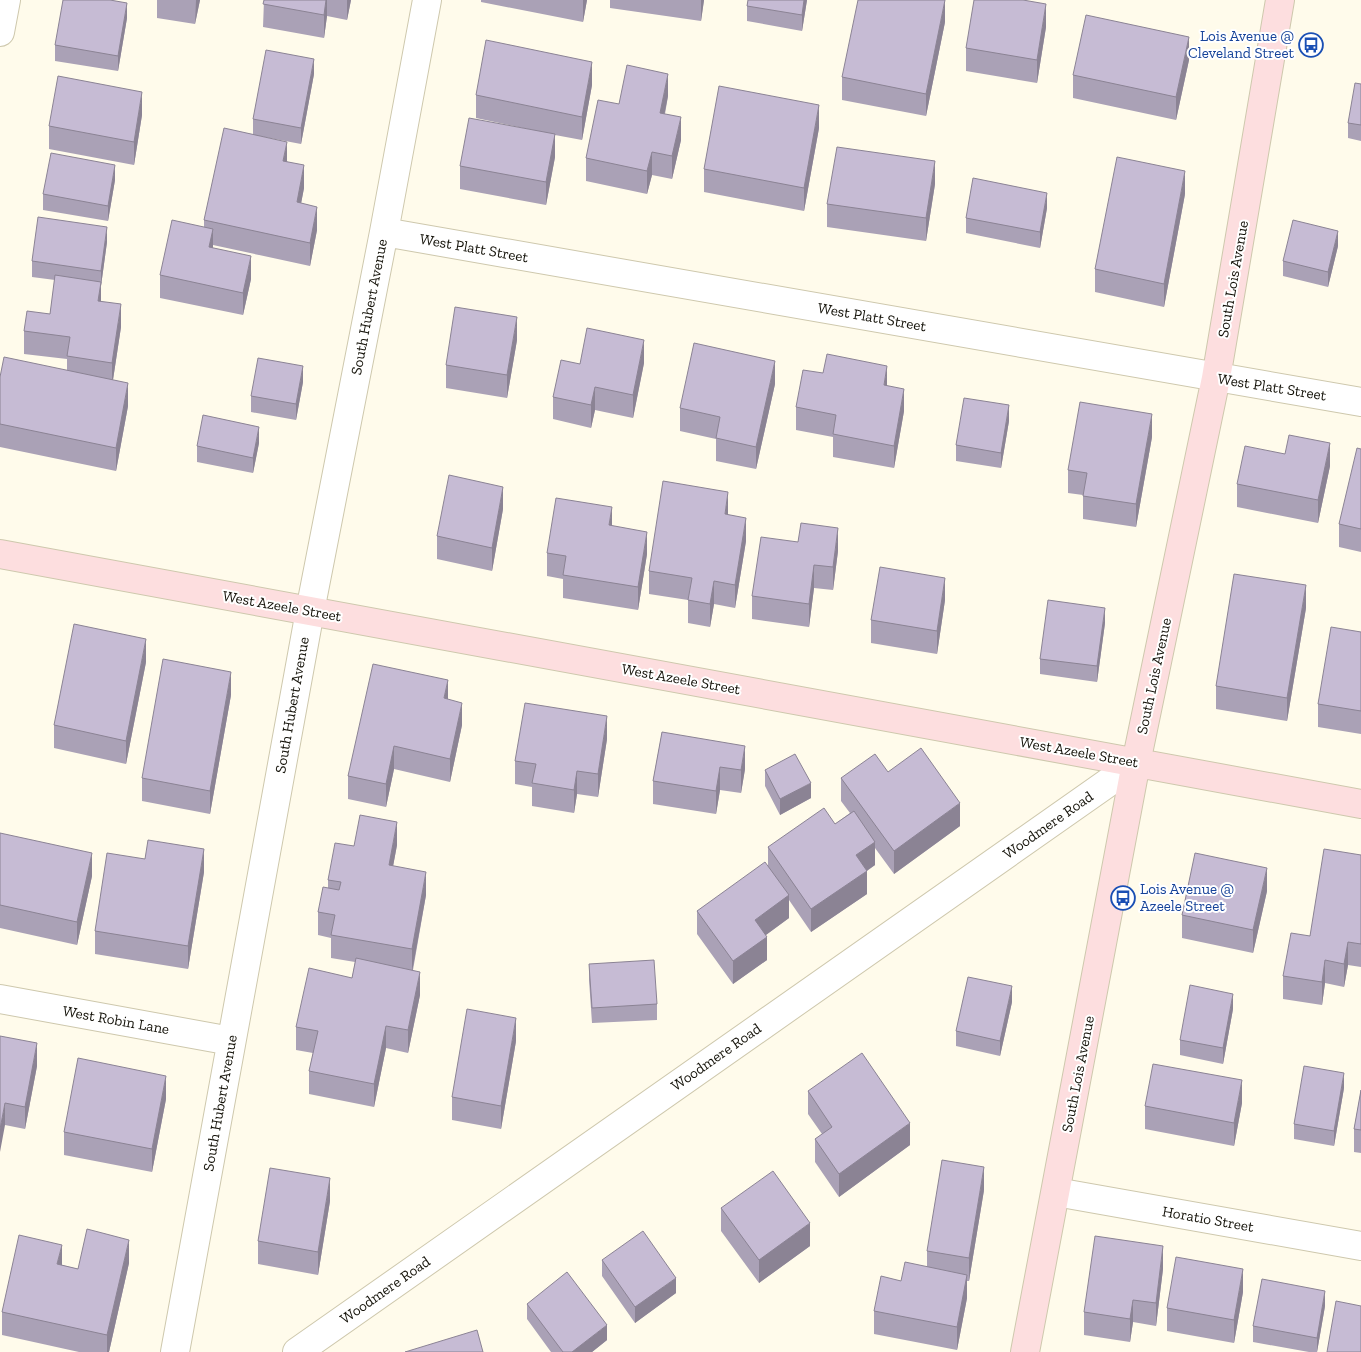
<svg xmlns="http://www.w3.org/2000/svg" width="1361" height="1352" font-family="'Zilla Slab',serif">
<style>
.lines{fill:none;stroke-linecap:round;stroke-linejoin:round}
.street-casing{stroke:#cec8ad;stroke-width:30}
.secondary-casing{stroke:#cec8ad;stroke-width:30}
.street{stroke:#fff;stroke-width:28}
.secondary{stroke:#fddedf;stroke-width:28}
.wall{fill:#aaa1b6}
.shaded-wall{fill:#8b8394}
.building{fill:#c6bbd4;stroke:#8b8394}
.labels{text-anchor:middle;stroke-width:4;stroke-linejoin:round;paint-order:stroke}
.transit-label{font-size:15px;fill:#164399;stroke:#fff;text-anchor:end}
.street-label{font-size:15px;fill:#141209;stroke:#fff}
</style>
<rect width="100%" height="100%" fill="#fffbeb"/>
<g class="lines">
<g class="street-casing">
<path id="street" d="M0 32 6 0
M384 232 1361 402
M0 999 231 1041
M1056 1192 1361 1246
M175 1352 310 611 384 232 427 0
M297 1352 1136 763"/>
</g>
<g class="secondary-casing">
<path id="secondary" d="M0 554 1361 804
M1025 1352 1136 763 1216 378 1280 0"/>
</g>
<use href="#street" class="street"/>
<use href="#secondary" class="secondary"/>
</g>
<path class="wall" d="M157 0H200L195 24 157 18Z
M264 0H351L347 20 327 16 324 38 263 27Z
M481 0H587L583 22 481 2Z
M610 0H704L701 21 610 8Z
M748 0H807L802 31 747 21V6Z
M127 18 118 71 55 61V45Z
M945 22 926 116 842 100V77Z
M1046 27 1037 83 966 71V48Z
M1189 60 1176 120 1073 98V75Z
M314 74 301 144 259 136 287 161 304 188 301 203 317 230 310 266 213 245V248L251 279 243 315 160 298V275L204 227V220L253 135V119Z
M1361 84V141L1348 138V123Z
M592 85 582 140 555 135V157L546 205 460 189V166L532 130 476 118V95Z
M668 96 665 114 681 140 672 179 652 175 647 194 586 181V158L619 104Z
M142 115 134 165 49 149V126Z
M819 128 804 211 704 192V169Z
M115 180 108 221 43 210V194Z
M935 184 926 241 827 227V204Z
M1185 194 1164 307 1095 292V269Z
M1047 208 1040 248 966 233V218Z
M107 242 101 286V302L121 327 113 380 128 406 116 471 0 447V377L67 370V359L24 354V331L50 314 55 280 32 277V261Z
M1338 246 1328 287 1283 276V261Z
M517 340 507 398 446 388V365Z
M644 363 633 418 595 410 591 428 553 419V397L580 364Z
M303 382 296 420 251 412V396Z
M775 384 756 469 716 461V439L680 431V408Z
M887 386 904 411 894 468 833 457V437L796 430V407Z
M1009 421 1001 468 956 461V445Z
M1152 437 1136 527 1083 519V495L1068 493V470Z
M259 443 253 473 197 462V446Z
M1361 449V552L1339 547V524Z
M1330 466 1318 523 1237 507V484Z
M503 509 492 571 437 559V536Z
M728 515 746 541 735 608 714 604 710 627 688 623V600L649 594V571Z
M838 551 833 590 814 588 809 627 752 619V596Z
M547 553 647 554 638 610 563 598V579L547 576Z
M945 600 937 654 871 643V620Z
M1306 608 1287 721 1216 709V686Z
M1105 623 1097 682 1040 674V659Z
M1361 632V734L1318 727V704Z
M146 662 126 764 54 748V725Z
M231 695 210 814 142 801V778Z
M448 699 462 725 450 782 394 769 386 807 348 799V776Z
M662 732 745 769 741 793 720 790 716 814 653 804V781Z
M607 739 598 797 577 794 574 813 532 806V787L515 784V761Z
M765 770 811 798 780 815 765 786Z
M888 772 960 826 894 874 875 848V865L867 871V894L811 932 789 900V918L766 935 767 960 733 984 697 934V911L768 866V847L835 824 850 813 841 801V778Z
M0 833 92 876 77 945 0 928Z
M397 845 393 866 426 895 413 970 420 995 408 1053 386 1048 374 1107 309 1094V1071L313 1053 296 1050V1027L352 978 355 962 331 958V938L318 935V912L328 888V880L354 846Z
M1361 855V967L1348 965 1344 987 1325 983 1322 1005 1283 999V976L1310 936Z
M145 859 204 872 188 969 95 954V931Z
M1267 891 1253 953 1182 938V915Z
M589 964 657 1004V1020L592 1023 589 980Z
M1012 1002 1000 1056 956 1046V1031Z
M1233 1009 1223 1064 1180 1055V1040Z
M0 1036 37 1066 25 1129 5 1125Z
M516 1041 501 1129 452 1120V1097Z
M1344 1088 1334 1146 1294 1139V1124Z
M1361 1090V1153L1354 1152V1129Z
M808 1091 910 1145 839 1197 815 1162V1139L822 1134 808 1114Z
M166 1099 152 1172 64 1155V1132Z
M1242 1103 1234 1146 1145 1129V1106Z
M984 1190 969 1281H967V1298L957 1350 874 1334V1311L901 1281 927 1267V1251Z
M330 1201 318 1275 258 1264V1241Z
M721 1208 810 1246 759 1283 721 1231Z
M602 1260 676 1293 635 1323 602 1276Z
M129 1263 109 1352H79L2 1335V1312L62 1265 78 1269Z
M1163 1269 1156 1326 1133 1322 1130 1342 1084 1335V1312Z
M1243 1292 1234 1343 1167 1331V1308Z
M527 1304 607 1340 592 1352H551L527 1319Z
M1325 1306 1317 1352H1309L1253 1342V1326Z"/>
<path class="shaded-wall" d="M196 0H200L195 24Z
M326 0H327V16L324 38V15Z
M347 0H351L347 20Z
M583 0H587L583 22Z
M701 0H704L701 21Z
M804 0H807L802 31V15Z
M945 0V22L926 116V94Z
M127 3V18L118 71V56Z
M1046 4V27L1037 83V60Z
M1189 37V60L1176 120V97Z
M314 59V74L301 144V128Z
M592 62V85L582 140V117Z
M668 74V96L660 136V113Z
M142 92V115L134 165V142Z
M819 105V128L804 211V188Z
M681 117V140L672 179V156Z
M555 134V157L546 205V182Z
M287 142V165L283 161Z
M652 152V175L647 194V171Z
M935 161V184L926 241V218Z
M115 165V180L108 221V206Z
M304 165V188L297 225V202Z
M1185 171V194L1164 307V284Z
M1047 193V208L1040 248V232Z
M317 207V230L310 266V243Z
M107 227V242L101 286V305L98 301 101 282V271Z
M213 229V252L209 247Z
M1338 231V246L1328 287V272Z
M251 256V279L243 315V293Z
M121 304V327L112 386V363Z
M517 317V340L507 398V375Z
M644 340V363L633 418V395Z
M775 361V384L756 469V447Z
M303 366V382L296 420V404Z
M887 366V389L884 385Z
M128 383V406L116 471V448Z
M595 387V410L591 428V405Z
M904 389V411L894 468V446Z
M1009 405V421L1001 468V453Z
M1152 414V437L1136 527V504Z
M259 427V443L253 473V458Z
M1330 443V466L1318 523V500Z
M503 487V509L492 571V548Z
M728 492V515L725 514Z
M612 507V530L609 525Z
M746 518V541L735 608V585Z
M838 528V551L833 590V567Z
M647 532V554L638 610V587Z
M814 565V588L809 627V604Z
M945 578V600L937 654V631Z
M714 581V604L710 627V604Z
M1306 585V608L1287 721V698Z
M1105 608V623L1097 682V666Z
M146 639V662L126 764V741Z
M231 672V695L210 814V791Z
M448 680V703L444 698Z
M462 703V725L450 782V759Z
M607 716V739L598 797V774Z
M394 746V769L386 807V784Z
M745 746V769L741 793V770Z
M720 767V790L716 814V791Z
M577 771V794L574 813V790Z
M811 783V798L780 815V799Z
M960 803V826L894 874V851Z
M397 822V845L389 888V865Z
M875 842V865L856 878V855Z
M204 849V872L188 969V946Z
M92 853V876L77 945V922Z
M1267 868V891L1253 953V930Z
M867 871V894L811 932V909Z
M426 872V895L412 972V949Z
M789 895V918L755 943V920Z
M767 937V960L733 984V961Z
M1348 942V965L1344 987V964Z
M1325 960V983L1322 1005V982Z
M420 972V995L408 1053V1030Z
M1012 986V1002L1000 1056V1041Z
M1233 994V1009L1223 1064V1048Z
M516 1018V1041L501 1129V1106Z
M386 1026V1048L374 1107V1084Z
M37 1043V1066L25 1129V1107Z
M1344 1073V1088L1334 1146V1131Z
M166 1076V1099L152 1172V1149Z
M1242 1080V1103L1234 1146V1123Z
M5 1103V1125L0 1152V1129Z
M910 1123V1145L839 1197V1174Z
M984 1167V1190L969 1281V1258Z
M330 1178V1201L318 1275V1252Z
M810 1223V1246L759 1283V1260Z
M129 1240V1263L109 1352H107V1335Z
M62 1245V1268L57 1264Z
M1163 1246V1269L1156 1326V1303Z
M1243 1269V1292L1234 1343V1320Z
M967 1275V1298L957 1350V1327Z
M676 1278V1293L635 1323V1307Z
M1325 1291V1306L1317 1352V1338Z
M1133 1300V1322L1130 1342V1319Z
M607 1325V1340L592 1352H572Z"/>
<path class="building" d="M63 0H110L127 3 118 56 55 45Z
M264 0H326L324 15 263 4Z
M748 0H804L802 15 747 6Z
M858 0H945L926 94 842 77Z
M974 0H1023L1046 4 1037 60 966 48Z
M1086 15 1189 37 1176 97 1073 75Z
M486 40 592 62 582 117 476 95Z
M266 50 314 59 301 128 253 119Z
M627 65 668 74 660 113 681 117 672 156 652 152 647 171 586 158 598 100 619 104Z
M58 76 142 92 134 142 49 126Z
M1355 83 1361 84V125L1348 123Z
M719 86 819 105 804 188 704 169Z
M469 118 555 134 546 182 460 166Z
M224 128 287 142 283 161 304 165 297 202 317 207 310 243 204 220Z
M837 147 935 161 926 218 827 204Z
M51 153 115 165 108 206 43 194Z
M1117 157 1185 171 1164 284 1095 269Z
M973 178 1047 193 1040 232 966 218Z
M38 217 107 227 101 271 32 261Z
M172 220 213 229 209 247 251 256 243 293 160 275Z
M1293 220 1338 231 1328 272 1283 261Z
M55 275 101 282 98 301 121 304 112 363 67 356 70 337 24 331 27 311 50 314Z
M455 307 517 317 507 375 446 365Z
M587 328 644 340 633 395 595 387 591 405 553 397 561 360 580 364Z
M694 343 775 361 756 447 716 438 720 417 680 408Z
M827 354 887 366 884 385 904 389 894 446 833 434 836 415 796 407 803 370 823 373Z
M4 357 128 383 116 448 0 424V377Z
M258 358 303 366 296 404 251 396Z
M964 398 1009 405 1001 453 956 445Z
M1080 402 1152 414 1136 504 1083 496 1087 473 1068 470Z
M203 415 259 427 253 458 197 446Z
M1289 435 1330 443 1318 500 1237 484 1245 446 1285 454Z
M1357 448 1361 449V529L1339 524Z
M449 475 503 487 492 548 437 536Z
M663 481 728 492 725 514 746 518 735 585 714 581 710 604 688 600 692 578 649 571Z
M556 498 612 507 609 525 647 532 638 587 563 575 566 556 547 553Z
M801 523 838 528 833 567 814 565 809 604 752 596 761 537 798 542Z
M880 567 945 578 937 631 871 620Z
M1234 574 1306 585 1287 698 1216 686Z
M1048 600 1105 608 1097 666 1040 659Z
M74 624 146 639 126 741 54 725Z
M1331 627 1361 632V711L1318 704Z
M163 659 231 672 210 791 142 778Z
M373 664 448 680 444 698 462 703 450 759 394 746 386 784 348 776Z
M525 703 607 716 598 774 577 771 574 790 532 783 536 764 515 761Z
M662 732 745 746 741 770 720 767 716 791 653 781Z
M921 748 960 803 894 851 841 778 875 754 888 772Z
M795 754 811 783 780 799 765 770Z
M824 808 835 824 854 811 875 842 856 855 867 871 811 909 768 847Z
M360 815 397 822 389 865 426 872 412 949 331 935 335 915 318 912 323 887 339 890 341 882 328 880 335 843 354 846Z
M0 833 92 853 77 922 0 905Z
M148 840 204 849 188 946 95 931 107 853 145 859Z
M1324 849 1361 855V944L1348 942 1344 964 1325 960 1322 982 1283 976 1291 933 1310 936Z
M1195 853 1267 868 1253 930 1182 915Z
M765 862 789 895 755 920 767 937 733 961 697 911Z
M356 958 420 972 408 1030 386 1026 374 1084 309 1071 318 1031 296 1027 309 968 352 978Z
M654 960 657 1004 592 1008 589 964Z
M968 977 1012 986 1000 1041 956 1031Z
M1190 985 1233 994 1223 1048 1180 1040Z
M467 1009 516 1018 501 1106 452 1097Z
M0 1036 37 1043 25 1107 5 1103 0 1129Z
M862 1053 910 1123 839 1174 815 1139 832 1127 808 1091Z
M78 1058 166 1076 152 1149 64 1132Z
M1153 1064 1242 1080 1234 1123 1145 1106Z
M1304 1066 1344 1073 1334 1131 1294 1124Z
M1361 1090V1130L1354 1129Z
M942 1160 984 1167 969 1258 927 1251Z
M270 1168 330 1178 318 1252 258 1241Z
M773 1171 810 1223 759 1260 721 1208Z
M87 1229 129 1240 107 1335 2 1312 19 1235 62 1245 57 1264 78 1269Z
M643 1231 676 1278 635 1307 602 1260Z
M1095 1236 1163 1246 1156 1303 1133 1300 1130 1319 1084 1312Z
M1176 1257 1243 1269 1234 1320 1167 1308Z
M905 1262 967 1275 957 1327 874 1311 881 1276 901 1281Z
M567 1272 607 1325 572 1352H563L527 1304Z
M1262 1279 1325 1291 1317 1338 1253 1326Z
M1336 1301 1361 1306V1352H1327Z
M477 1330 483 1352H405Z"/>
<defs>
<g id="bus-ring" transform="scale(1.25)"><circle r="9.5" fill="#fff" stroke="#1a4fb4" stroke-width="1.5"/><path d="M-5-6H5V4H4V6H2V4H-2V6H-4V4H-5ZM-3.5-4V0h7V-4ZM-3.5 1.2v1.5H-2V1.2ZM2 1.2v1.5H3.5V1.2Z" fill="#1a4fb4"/></g>
</defs>
<g fill-rule="evenodd">
<use href="#bus-ring" x="1311" y="45"/>
<use href="#bus-ring" x="1123" y="898"/>
</g>
<g class="labels">
<g class="transit-label">
<text x="1294" y="41">Lois Avenue @<tspan x="1294" dy="17">Cleveland Street</tspan></text>
<text x="1140" y="894" text-anchor="start">Lois Avenue @<tspan x="1140" dy="17">Azeele Street</tspan></text>
</g>
<g class="street-label">
<text transform="translate(474 248) rotate(10)" y="5">West Platt Street</text>
<text transform="translate(1233 279) rotate(-80)" y="5">South Lois Avenue</text>
<text transform="translate(369 307) rotate(-79)" y="5">South Hubert Avenue</text>
<text transform="translate(872 317) rotate(10)" y="5">West Platt Street</text>
<text transform="translate(1272 387) rotate(9)" y="5">West Platt Street</text>
<text transform="translate(282 606) rotate(10)" y="5">West Azeele Street</text>
<text transform="translate(1154 676) rotate(-78)" y="5">South Lois Avenue</text>
<text transform="translate(681 679) rotate(10)" y="5">West Azeele Street</text>
<text transform="translate(292 705) rotate(-80)" y="5">South Hubert Avenue</text>
<text transform="translate(1079 752) rotate(10)" y="5">West Azeele Street</text>
<text transform="translate(1048 825) rotate(-35)" y="5">Woodmere Road</text>
<text transform="translate(116 1020) rotate(10)" y="5">West Robin Lane</text>
<text transform="translate(716 1057) rotate(-35)" y="5">Woodmere Road</text>
<text transform="translate(1078 1074) rotate(-79)" y="5">South Lois Avenue</text>
<text transform="translate(220 1103) rotate(-80)" y="5">South Hubert Avenue</text>
<text transform="translate(1208 1219) rotate(10)" y="5">Horatio Street</text>
<text transform="translate(385 1290) rotate(-35)" y="5">Woodmere Road</text>
</g>
</g>
</svg>
